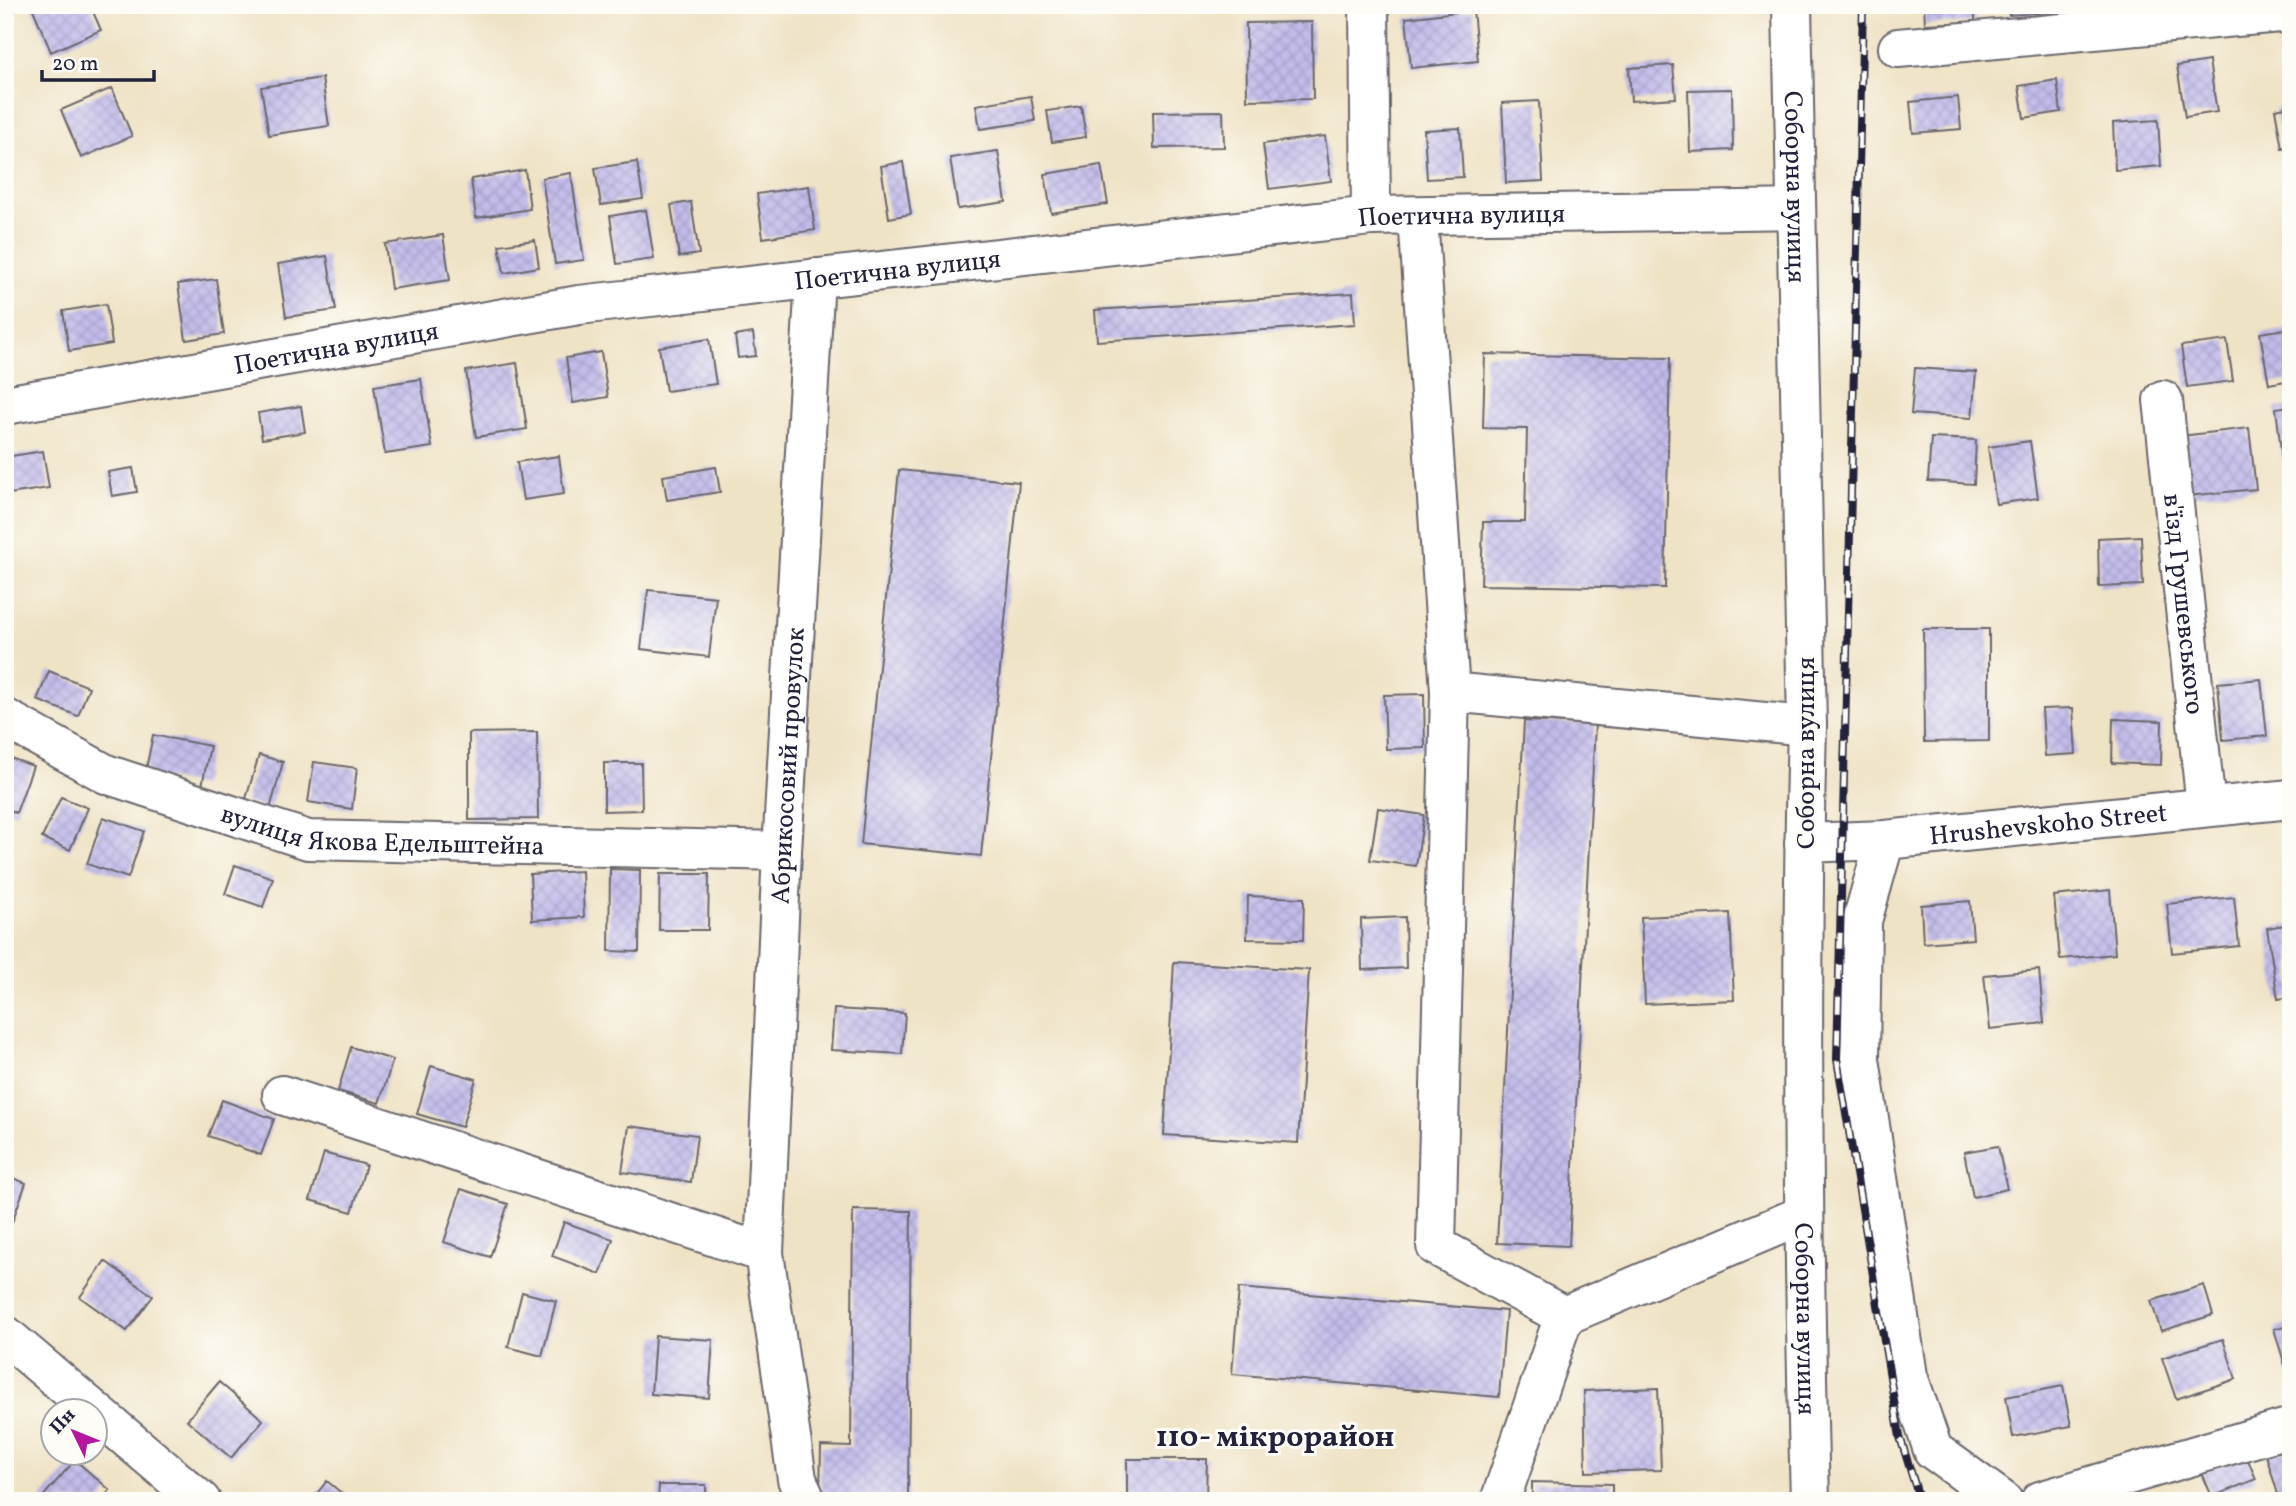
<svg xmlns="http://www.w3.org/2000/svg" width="2296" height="1506" font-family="Vollkorn,serif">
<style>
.building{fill:url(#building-cross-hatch)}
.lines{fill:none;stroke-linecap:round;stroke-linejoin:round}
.minor-casing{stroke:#6a666c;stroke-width:42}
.minor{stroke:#fff;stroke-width:38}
.rail-casing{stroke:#22223b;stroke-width:8}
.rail{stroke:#fdfcf7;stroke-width:5;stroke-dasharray:16;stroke-linecap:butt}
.labels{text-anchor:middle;stroke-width:6;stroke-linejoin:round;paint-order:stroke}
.street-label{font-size:26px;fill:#22223b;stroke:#fdfcf7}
.quarter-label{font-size:30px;font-weight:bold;fill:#22223b;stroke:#fdfcf7}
</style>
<defs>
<pattern id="building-cross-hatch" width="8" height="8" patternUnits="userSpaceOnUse" patternTransform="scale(1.75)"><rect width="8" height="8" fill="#c3bcea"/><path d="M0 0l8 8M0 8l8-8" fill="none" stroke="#a7a1ca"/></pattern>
</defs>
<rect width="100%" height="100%" fill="#fdfcf7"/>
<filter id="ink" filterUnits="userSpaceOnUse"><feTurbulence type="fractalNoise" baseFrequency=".0143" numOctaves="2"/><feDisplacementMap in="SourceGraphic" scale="14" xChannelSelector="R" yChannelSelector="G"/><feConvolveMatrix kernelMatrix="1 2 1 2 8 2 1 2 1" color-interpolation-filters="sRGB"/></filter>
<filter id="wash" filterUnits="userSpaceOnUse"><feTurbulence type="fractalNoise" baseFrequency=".00686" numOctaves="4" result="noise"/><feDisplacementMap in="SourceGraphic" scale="28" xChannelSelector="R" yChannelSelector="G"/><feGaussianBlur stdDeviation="1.57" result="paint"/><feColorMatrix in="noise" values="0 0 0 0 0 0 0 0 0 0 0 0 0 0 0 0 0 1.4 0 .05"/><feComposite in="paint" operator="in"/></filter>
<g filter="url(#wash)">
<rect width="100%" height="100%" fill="#efe3c6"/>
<g id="blocks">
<path class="building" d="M37 5H90L101 30 51 52 32 7Z
M1924 5H1975V22L1925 24Z
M2008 5H2047L2048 12 2009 15Z
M1473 10 1478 61 1411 68 1406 18Z
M1312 22 1313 99 1247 100 1246 23Z
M2209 61 2217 112 2185 117 2177 66Z
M1673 65 1676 98 1631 101 1629 68Z
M322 78 329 126 269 135 261 87Z
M2057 80 2061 112 2024 118 2019 86Z
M112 88 132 136 81 158 61 110Z
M1732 89 1733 150 1690 152 1688 90Z
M1031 96 1035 121 980 129 976 105Z
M1958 97 1961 129 1913 133 1910 102Z
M1539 101 1543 181 1506 183 1502 103Z
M1081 106 1086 137 1052 142 1047 111Z
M2291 106V146L2282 148 2275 109Z
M1223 111 1224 147 1154 148 1153 112Z
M2158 120 2161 166 2115 170 2113 123Z
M1460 128 1463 177 1427 179 1424 130Z
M1325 136 1331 181 1269 189 1263 144Z
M998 151 1006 202 958 209 950 158Z
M637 162 643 199 601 205 595 168Z
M903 162 911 214 889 218 881 166Z
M1101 165 1108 204 1051 213 1045 174Z
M525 170 530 209 476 218 471 179Z
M571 173 584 260 555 264 542 178Z
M809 186 815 230 763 238 757 194Z
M691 202 699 254 679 257 671 205Z
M646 210 654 259 617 264 610 216Z
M443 235 450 280 391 289 385 244Z
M535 240 539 267 504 273 499 245Z
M327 256 336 310 286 317 278 264Z
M216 279 224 334 186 340 178 284Z
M1353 293 1355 324 1097 341 1095 310Z
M106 304 112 344 69 351 63 311Z
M2291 328V380L2269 384 2260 333Z
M753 333 756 356 738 358 735 336Z
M709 339 716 384 666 391 659 347Z
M2227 340 2233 381 2187 387 2181 346Z
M601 352 608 397 573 403 566 358Z
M1485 354 1670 358 1665 588 1481 585 1483 522H1525L1527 429 1483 428Z
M517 363 527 429 476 437 466 371Z
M1915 368 1976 372 1972 418 1911 414Z
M421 379 432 447 385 454 374 386Z
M301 406 305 432 262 439 258 413Z
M2291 406V458L2282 459 2276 408Z
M2249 428 2256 489 2187 496 2181 436Z
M1931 438 1976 440 1974 484 1928 481Z
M2030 441 2038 498 1996 504 1988 447Z
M43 451 49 488 9 494 5 457Z
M559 456 564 494 523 500 517 462Z
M716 467 720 492 667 500 663 476Z
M133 468 137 492 112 496 108 472Z
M899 470 1019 482 981 856 861 844Z
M2141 536 2143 585 2099 587 2098 538Z
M648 590 716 597 709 657 641 649Z
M1923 629H1989V741L1924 742Z
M49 671 89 687 78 716 37 700Z
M2261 679 2267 736 2223 740 2218 683Z
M1424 694 1425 748 1386 749 1384 695Z
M2073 708 2076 754 2045 756 2042 709Z
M2113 719 2162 721 2161 765 2112 763Z
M1524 721 1595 724 1569 1246 1497 1243Z
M537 732 538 819 469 820V733Z
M153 735 210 746 202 786 145 774Z
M259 755 283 762 270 809 245 802Z
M5 756 33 766 16 813 5 809Z
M314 762 357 768 352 809 308 802Z
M604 763H641L642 810 604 811Z
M61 797 88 808 70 850 42 838Z
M1378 808 1424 815 1416 866 1370 860Z
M103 817 144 831 128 878 87 864Z
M235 865 273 878 263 907 225 894Z
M610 869 640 870 639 952 609 951Z
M582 871 584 917 532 920 530 874Z
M660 874H709L708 930H659Z
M2110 890 2115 954 2060 959 2054 896Z
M1248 896 1304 898 1303 940 1247 939Z
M2234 897 2239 946 2172 953 2167 904Z
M1970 901 1973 939 1923 943 1921 905Z
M1730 913 1734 1000 1645 1004 1641 917Z
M1405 917 1406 968 1362 970 1361 919Z
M2291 924V997L2278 999 2267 928Z
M1174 962 1309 970 1298 1143 1164 1135Z
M2039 970 2044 1023 1990 1029 1984 975Z
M834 1009 905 1013 902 1054 831 1050Z
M351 1047 393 1060 379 1103 338 1091Z
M431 1066 476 1079 462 1127 417 1114Z
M222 1100 274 1119 261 1155 208 1136Z
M629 1126 697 1135 691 1182 622 1172Z
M1998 1146 2007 1189 1973 1197 1964 1152Z
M324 1153 366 1165 352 1212 310 1200Z
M5 1175 26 1183 6 1239H5Z
M461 1189 508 1204 490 1257 444 1242Z
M853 1210 911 1211 908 1497 820 1496 821 1446 851 1447Z
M564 1222 613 1239 600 1274 552 1256Z
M105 1261 153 1296 127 1331 80 1297Z
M2204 1285 2213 1315 2161 1331 2151 1301Z
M1239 1288 1506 1311 1499 1397 1232 1374Z
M522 1292 556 1301 542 1356 508 1347Z
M2291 1324V1371L2287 1372 2274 1329Z
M655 1336 713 1340 709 1398 651 1394Z
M2223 1339 2236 1379 2176 1399 2162 1358Z
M219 1382 263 1420 231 1458 187 1420Z
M2063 1386 2071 1426 2013 1437 2006 1397Z
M1658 1388 1661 1470 1586 1472 1584 1391Z
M2291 1448V1501H2280L2266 1455Z
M2246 1455 2256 1479 2212 1497 2202 1473Z
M1127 1459H1207L1206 1501H1127Z
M75 1460 110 1490 101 1501H39Z
M327 1481 351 1501H311Z
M1532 1482 1612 1484V1501H1532Z
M659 1485H706V1501H658Z"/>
</g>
</g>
<g filter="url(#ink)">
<use href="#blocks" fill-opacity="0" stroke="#6a666c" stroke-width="2"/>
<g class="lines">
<g class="minor-casing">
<g id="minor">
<path d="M1369 5 1371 216"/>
<path id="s1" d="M1792 5 1807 726C1800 984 1803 1242 1810 1501"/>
<path d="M1898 48 2291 12"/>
<path d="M1418 216 1450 692 1436 1246 1564 1316 1500 1501"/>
<path id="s2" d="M2163 400 2206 807"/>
<path id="s3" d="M5 405 579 305 1371 216 1796 209"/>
<path d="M1450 692 1807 726"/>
<path id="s4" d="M5 718 106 774 308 840 782 851"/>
<path d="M1885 840 1862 921 1860 1059 1908 1376 1933 1450 2003 1501"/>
<path id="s5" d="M1804 843 1885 840 2291 799"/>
<path d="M282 1095 764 1253"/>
<path d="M1564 1316 1803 1215"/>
<path d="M5 1335 201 1501"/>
<path id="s6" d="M806 1501 797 1479 764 1253 782 851 815 278"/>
<path d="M2040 1501 2291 1427"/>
</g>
</g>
<use href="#minor" class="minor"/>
<g class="rail-casing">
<path id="rail" d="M1863 5 1837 1059 1900 1437 1920 1501"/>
</g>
<use href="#rail" class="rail"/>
</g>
</g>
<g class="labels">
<g class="street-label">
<text dy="9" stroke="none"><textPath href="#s1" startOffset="182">Соборна вулиця</textPath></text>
<text dy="9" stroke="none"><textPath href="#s3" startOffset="1470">Поетична вулиця</textPath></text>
<text dy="9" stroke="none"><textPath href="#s3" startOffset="903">Поетична вулиця</textPath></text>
<text dy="9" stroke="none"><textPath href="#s3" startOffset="336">Поетична вулиця</textPath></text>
<text dy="9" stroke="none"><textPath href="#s2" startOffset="205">в'їзд Грушевського</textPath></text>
<text transform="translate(1805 753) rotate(-90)" y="9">Соборна вулиця</text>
<text dy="9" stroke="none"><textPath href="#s6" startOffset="740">Абрикосовий провулок</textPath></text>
<text dy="9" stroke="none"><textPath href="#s5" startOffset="245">Hrushevskoho Street</textPath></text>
<text dy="9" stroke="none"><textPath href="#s4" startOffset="401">вулиця Якова Едельштейна</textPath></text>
<text dy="9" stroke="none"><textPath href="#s1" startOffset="1314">Соборна вулиця</textPath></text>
</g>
<g class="quarter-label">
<text x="1275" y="1446">110- мікрорайон</text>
</g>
</g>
<rect width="2296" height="1506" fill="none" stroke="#fdfcf7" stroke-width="28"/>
<g transform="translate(74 1432) rotate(313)"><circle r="33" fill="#fdfcf7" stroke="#a5a5ac" stroke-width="2"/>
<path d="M0-5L12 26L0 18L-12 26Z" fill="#b5179e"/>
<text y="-10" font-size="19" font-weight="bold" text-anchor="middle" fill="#22223b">Пн</text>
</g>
<path d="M42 70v10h112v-10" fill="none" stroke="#22223b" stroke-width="3.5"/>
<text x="52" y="70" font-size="21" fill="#22223b" stroke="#fdfcf7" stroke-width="5" paint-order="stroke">20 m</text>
</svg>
